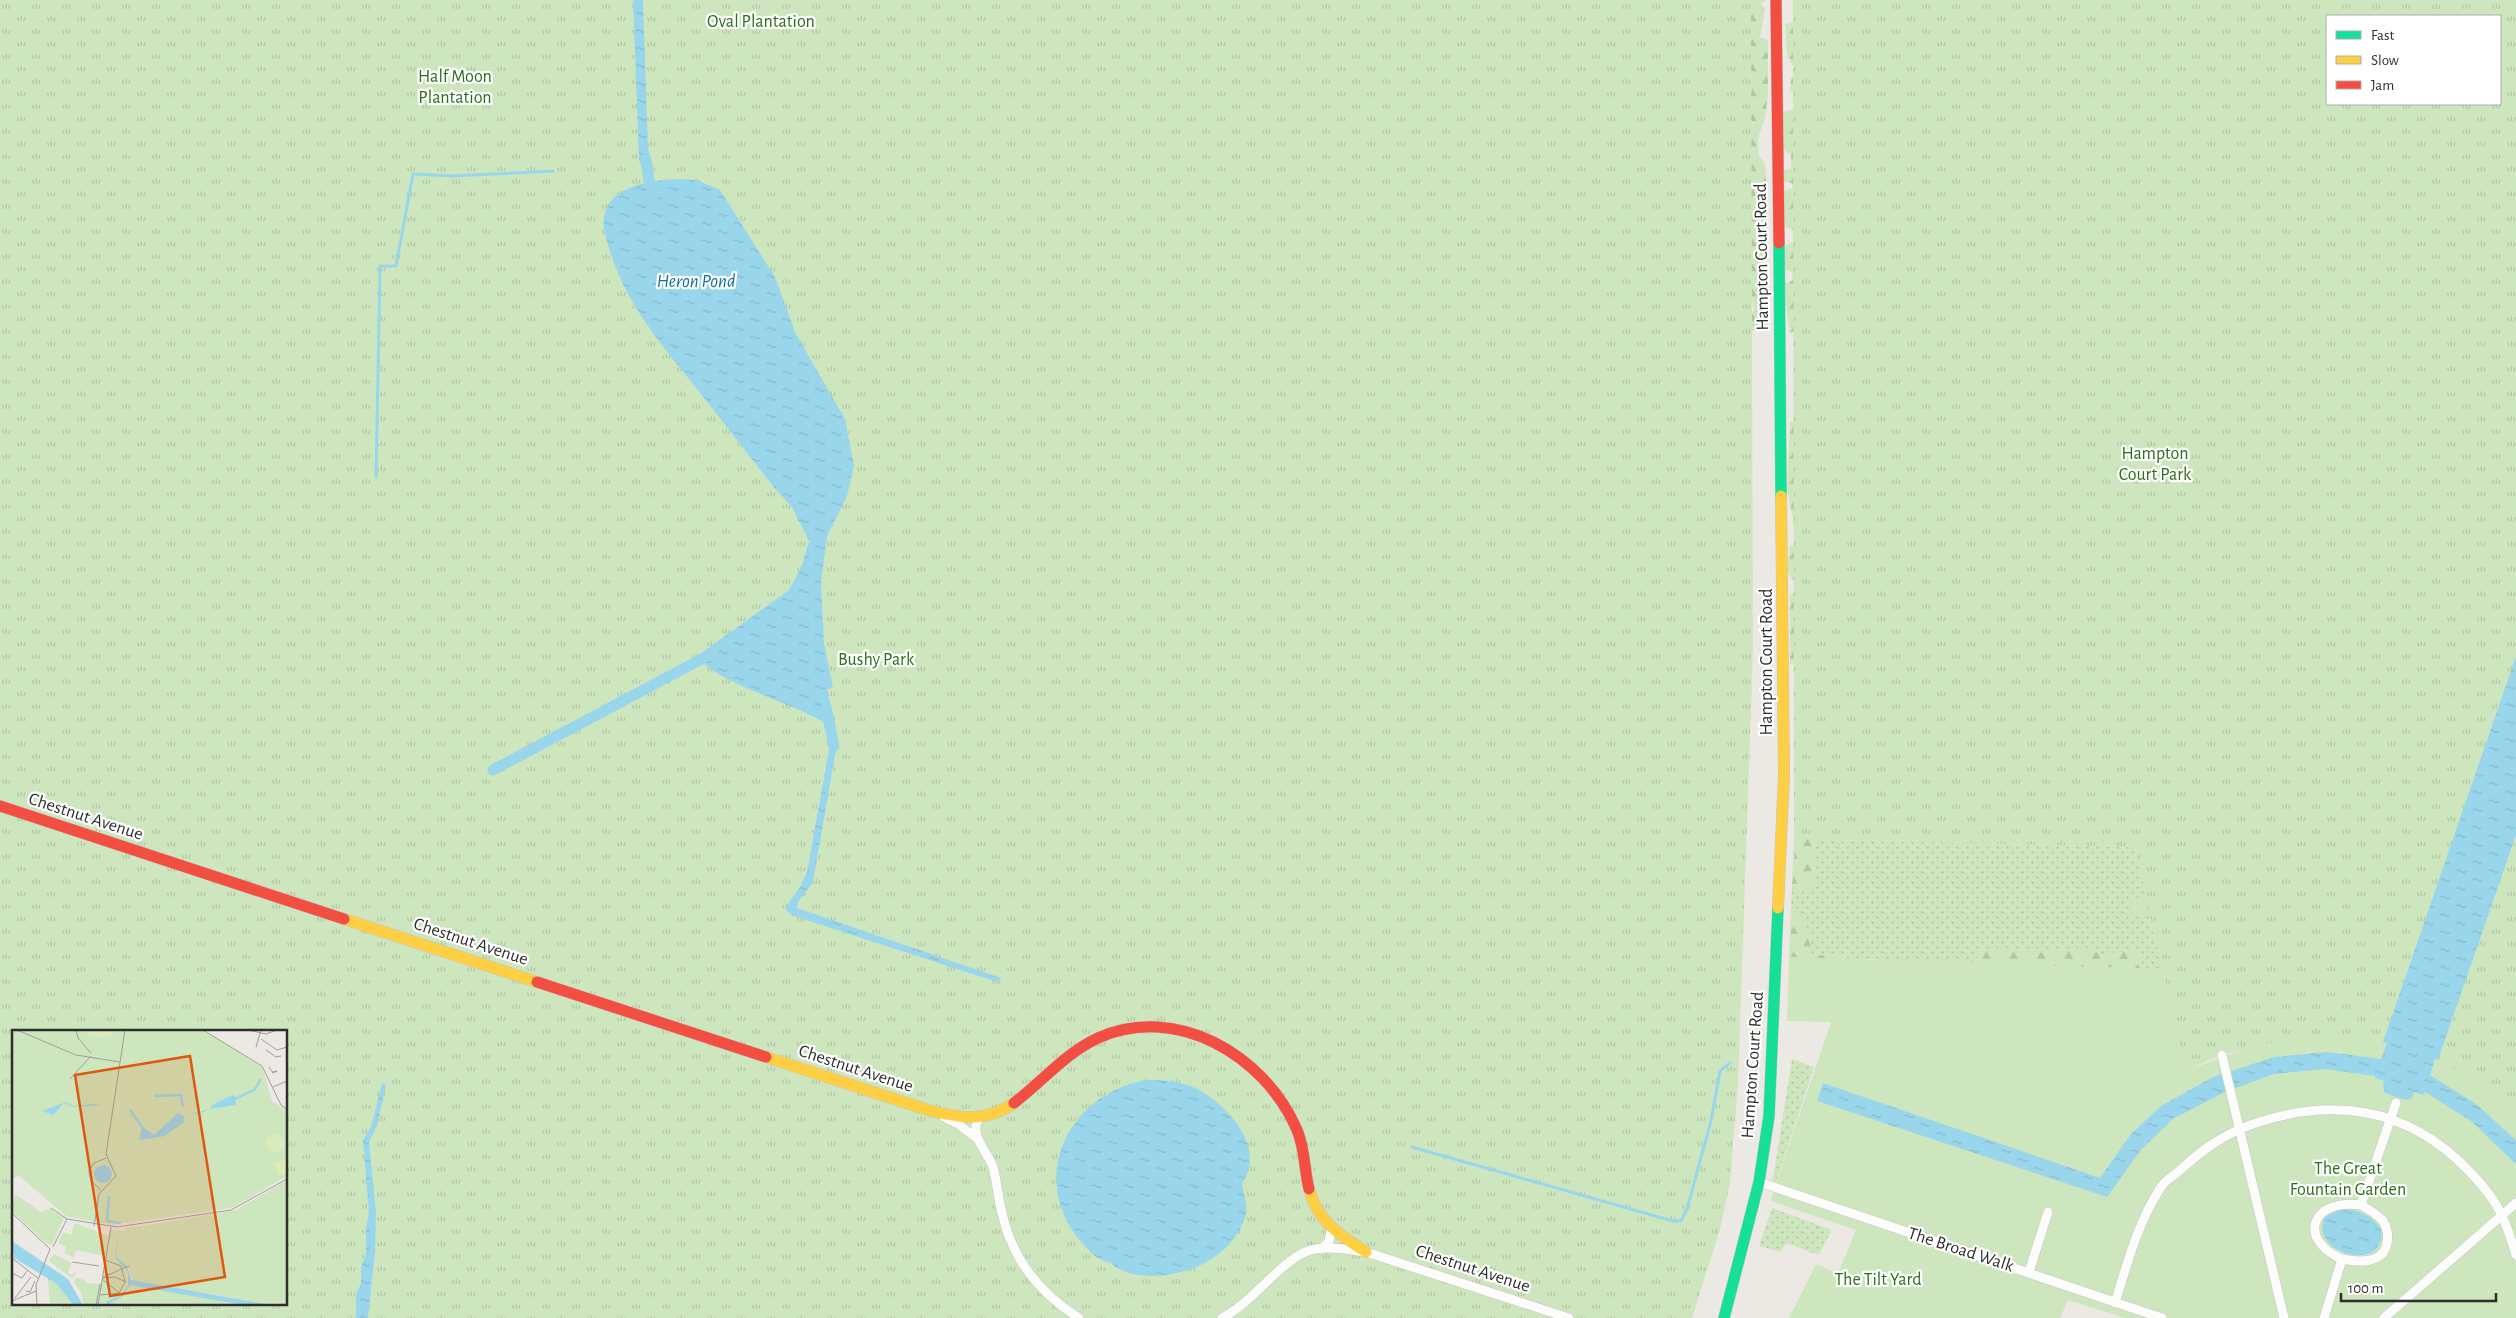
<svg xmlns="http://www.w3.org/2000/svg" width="2516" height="1318" font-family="'Alegreya Sans',sans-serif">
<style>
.grass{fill:url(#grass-dots)}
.forest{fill:url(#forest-firs)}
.park{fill:url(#park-tufts);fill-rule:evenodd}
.garden{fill:#cee6be}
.water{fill:url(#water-ripples)}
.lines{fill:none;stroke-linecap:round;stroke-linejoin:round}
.stream{stroke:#99d6ec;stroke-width:3}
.canal{stroke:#99d6ec;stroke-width:11}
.street-casing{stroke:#c5c4c5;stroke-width:10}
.fast-casing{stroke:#c5c4c5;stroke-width:12}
.slow-casing{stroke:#c5c4c5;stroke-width:12}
.jam-casing{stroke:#c5c4c5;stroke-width:12}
.street{stroke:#fcfcfb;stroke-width:9}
.fast{stroke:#16e098;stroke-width:11}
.slow{stroke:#ffcf43;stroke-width:11}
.jam{stroke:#f24e42;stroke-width:11}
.labels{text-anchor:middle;stroke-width:4.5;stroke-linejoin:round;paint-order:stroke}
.park-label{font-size:18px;fill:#2c6e1b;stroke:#fff}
.street-label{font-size:18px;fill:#2e2e2e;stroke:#fff}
.water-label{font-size:19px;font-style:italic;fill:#0d6fa3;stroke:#fff}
.inset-river{fill:none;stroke:#99d6ec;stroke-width:2.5}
.inset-road{fill:none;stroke:#a09e9b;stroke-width:1}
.view{fill:#df570e;fill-opacity:0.15;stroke:#df570e;stroke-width:2.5}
.inset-edge{fill:none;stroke:#2e2e2e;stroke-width:2.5}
</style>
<defs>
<pattern id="grass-dots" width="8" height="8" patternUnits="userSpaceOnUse" patternTransform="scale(1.25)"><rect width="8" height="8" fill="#cee6be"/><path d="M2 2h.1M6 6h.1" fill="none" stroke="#b1c6a4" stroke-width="1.8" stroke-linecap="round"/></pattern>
<pattern id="forest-firs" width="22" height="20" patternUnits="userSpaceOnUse" patternTransform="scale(1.25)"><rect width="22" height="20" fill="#cee6be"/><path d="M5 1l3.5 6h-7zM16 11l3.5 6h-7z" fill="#b1c6a4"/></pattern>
<pattern id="park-tufts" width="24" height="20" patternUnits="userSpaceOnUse" patternTransform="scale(1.25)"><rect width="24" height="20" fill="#cee6be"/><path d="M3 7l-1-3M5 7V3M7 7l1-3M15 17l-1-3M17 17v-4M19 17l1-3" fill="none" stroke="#b1c6a4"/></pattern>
<pattern id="water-ripples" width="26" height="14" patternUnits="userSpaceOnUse" patternTransform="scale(1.25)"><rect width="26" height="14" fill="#99d6ec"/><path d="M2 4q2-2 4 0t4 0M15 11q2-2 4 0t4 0" fill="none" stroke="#84b8cb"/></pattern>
</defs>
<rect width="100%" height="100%" fill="#ece8e4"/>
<path class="grass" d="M1794 839 2135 847 2163 969 1789 957Z
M1792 1059 1814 1067 1775 1185 1772 1184Z
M1772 1208 1832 1230 1819 1254C1805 1253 1797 1244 1786 1244L1780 1252 1759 1246Z"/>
<path class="forest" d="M1738 0H1767L1760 3 1765 10 1760 37 1768 40V95L1765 118 1758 138 1759 156 1765 164 1768 207 1761 310 1768 319 1769 328 1746 332 1744 322 1754 310 1750 289 1738 132 1753 123 1737 98Z
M1801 21 1803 328 1790 333 1783 285 1793 280 1792 272 1784 269 1783 246 1793 242V230L1782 225 1781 191 1793 188 1792 183 1783 182V170L1791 169V156L1781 147 1782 112 1799 108V96L1790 91 1791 78 1799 77 1787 55 1785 24Z
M1790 422 1804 425 1795 531 1787 488Z
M1808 543 1804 665 1790 664V595L1800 589 1787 572 1790 546Z
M1814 825 1815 883 1803 892 1792 888 1795 849 1800 829Z
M2147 895 2162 917 2132 913V900Z
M1795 909C1807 920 1811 938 1811 955L1843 956 1844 967 1790 1019 1791 912Z
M1994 948 2044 950 2093 948 2102 954 2139 950 2143 960 2138 973 1976 971 1978 952Z"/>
<path class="park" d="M0 0H1751L1753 652 1738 1083 1730 1183 1720 1229 1692 1318H0ZM14 1032H286V1304H14Z
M1793 0H2516V1114C2500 1096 2479 1083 2458 1071 2382 1029 2305 1032 2223 1055 2211 1058 2198 1066 2186 1072L2135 847 1794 839ZM2327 16H2500V104H2327Z"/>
<path class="garden" d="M1789 957 2163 969 2186 1072C2276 1029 2369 1021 2458 1071 2479 1083 2500 1096 2516 1114V1318H2125L2068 1300 2060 1318H1789L1816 1264 1838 1273 1856 1230 1770 1201 1831 1022 1787 1021Z"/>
<path class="water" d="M633 0H643L648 149 653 168 651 174 645 175 639 160Z
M676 179 697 180 720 190 775 277 796 334 845 419 854 466 847 496 827 536 821 584 824 644 833 687 827 690 835 722 825 723C798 705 712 681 697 656L789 590 801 568 809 541 792 507 776 490C751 458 726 426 701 394 666 350 628 308 611 254 607 242 602 230 604 217 609 185 651 181 676 179Z
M2516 656V835L2438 1060 2435 1059 2430 1075 2476 1104 2516 1140V1164L2471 1121 2425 1092 2423 1095 2414 1092 2412 1098 2406 1100 2385 1093 2383 1087 2384 1081 2375 1078V1076L2325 1069 2274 1074 2225 1092 2173 1119 2140 1151 2107 1197 1817 1101 1823 1083 2100 1178 2131 1134 2161 1106 2213 1077 2274 1057 2327 1052 2381 1059 2387 1043 2383 1042Z
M829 732H834L836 750 813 882 798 902 797 908 1001 978 997 982 791 915 785 908 800 887 807 872 830 744Z
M1147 1080C1163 1080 1178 1081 1193 1087 1225 1101 1268 1148 1242 1183 1243 1196 1249 1204 1245 1217 1232 1260 1179 1281 1138 1275 1128 1273 1117 1270 1111 1263 1099 1261 1091 1253 1083 1244 1026 1181 1067 1093 1147 1080Z
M382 1083 386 1085 377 1126 369 1142 376 1211 375 1253 368 1318H356V1293L361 1284V1267L366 1255V1229L369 1212 363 1140 371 1127Z
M2341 1209C2355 1209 2366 1213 2376 1223 2381 1227 2383 1233 2381 1240 2374 1271 2308 1250 2325 1217Z"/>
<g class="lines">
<path class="stream" d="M376 477 380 266H396L413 174 452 176 553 171
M1412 1147 1673 1221H1681L1687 1209 1711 1121 1720 1071 1730 1063"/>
<path class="canal" d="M646 159 649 181 657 193
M826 708 834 746
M493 770 713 653"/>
<g class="street-casing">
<path id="street" d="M2222 1055 2284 1318
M944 1117 958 1124 979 1140
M979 1118C968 1135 988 1152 993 1167 997 1182 998 1198 1002 1213 1012 1258 1039 1293 1079 1318
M1759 1182 2162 1318
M1322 1249 1329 1241 1332 1227
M2342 1259C2353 1261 2366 1263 2376 1258 2390 1252 2390 1232 2383 1221 2377 1214 2368 1209 2361 1205
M2029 1272 2048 1212
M2115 1303C2127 1264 2138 1222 2161 1187 2165 1181 2172 1177 2178 1172 2202 1150 2222 1135 2253 1124 2332 1097 2406 1107 2466 1168 2479 1181 2494 1198 2502 1216 2508 1228 2512 1242 2516 1255
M1222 1318C1252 1304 1286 1253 1315 1249 1332 1246 1349 1250 1366 1252L1569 1318
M2324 1318 2342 1259C2296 1239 2312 1198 2361 1205L2396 1103
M2384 1318 2516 1203"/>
</g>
<g class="fast-casing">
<path id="fast" d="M1779 243 1781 496
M1724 1318 1759 1182 1769 1116 1778 908"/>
</g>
<g class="slow-casing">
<path id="slow" d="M1778 908 1784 775 1781 496
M344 919 537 982
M766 1057 931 1111C962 1118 986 1123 1014 1103
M1309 1189C1317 1221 1340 1235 1366 1252"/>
</g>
<g class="jam-casing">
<path id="jam" d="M1776 0 1779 243
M0 806 344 919
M537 982 766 1057
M1014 1103C1043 1081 1064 1054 1098 1038 1176 1003 1265 1055 1297 1130 1305 1148 1304 1169 1309 1189"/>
</g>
<use href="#street" class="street"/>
<use href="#fast" class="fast"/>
<use href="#slow" class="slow"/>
<use href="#jam" class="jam"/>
</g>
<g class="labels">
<g class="park-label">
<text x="761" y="27">Oval Plantation</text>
<text x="455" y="82">Half Moon<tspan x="455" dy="21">Plantation</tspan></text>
<text x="2155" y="459">Hampton<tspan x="2155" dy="21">Court Park</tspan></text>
<text x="876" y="665">Bushy Park</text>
<text x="2348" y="1174">The Great<tspan x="2348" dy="21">Fountain Garden</tspan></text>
<text x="1878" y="1285">The Tilt Yard</text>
</g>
<g class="street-label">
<text transform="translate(1761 257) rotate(-91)" y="6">Hampton Court Road</text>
<text transform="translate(1766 662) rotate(-90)" y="6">Hampton Court Road</text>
<text transform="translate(86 816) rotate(18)" y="6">Chestnut Avenue</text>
<text transform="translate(471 941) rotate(18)" y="6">Chestnut Avenue</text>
<text transform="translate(1752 1065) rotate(-86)" y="6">Hampton Court Road</text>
<text transform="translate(856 1068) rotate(18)" y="6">Chestnut Avenue</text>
<text transform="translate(1961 1249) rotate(18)" y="6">The Broad Walk</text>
<text transform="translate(1473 1268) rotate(18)" y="6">Chestnut Avenue</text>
</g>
<g class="water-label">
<text x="696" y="287">Heron Pond</text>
</g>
</g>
<g transform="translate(12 1030)">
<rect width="275" height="275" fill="#ece8e4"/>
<path d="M130 196 134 226 123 230 119 197Z" fill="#cee6be"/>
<path d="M0 0H73L80 6 98 7 100 0H189L199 5 250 37 260 71 275 80V146L222 177 212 179 99 195 54 186 6 145 0 150ZM275 150V275H98L116 262 120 250 115 233 134 226 130 196 224 180ZM3 164 29 182 38 178 52 188 41 214H35L0 181ZM36 249 45 254 61 275H38Z" fill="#cee6be"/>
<path d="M270 78 275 80V126L272 102ZM63 193 96 206 98 199 114 201V198L119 197 123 230 115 233 119 255 108 270 98 275H72L68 260 62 253 64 248H70L75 253 89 254 93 226 64 220 62 228 52 223 54 217 46 213 51 202 59 205ZM42 224 60 233 56 241 58 245 64 242 63 246H60L62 250 37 231Z" fill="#cee6be"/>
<path d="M73 0H100L98 7 81 6ZM254 113a9 9 0 1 1 18 0a9 9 0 1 1-18 0ZM275 129V144L266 145 262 133Z" fill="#d9eabb"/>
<path d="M220 65 223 66 224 75 198 79 200 75ZM54 72 61 76 83 74 89 75 61 77 52 73 41 85 30 81 0 92ZM197 79 192 82 172 86V92L153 106 127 110 130 97 142 105 166 83 172 86ZM82 144a9 9 0 1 1 18 0a9 9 0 1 1-18 0ZM107 201 104 227 115 236 119 250 258 275H231L118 255 111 266 95 275V271L110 265 116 255V241L103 228ZM0 211 56 249 71 275H61L45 254 2 228Z" fill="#99d6ec"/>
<path class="inset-river" d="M142 66 169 65 171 77M221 70 242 60 249 49M118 80 131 98M97 166 95 191 109 193M36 249H45L65 275"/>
<path class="inset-road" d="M5 0 64 25 108 32M64 0 66 8 79 23M191 0 250 36 269 75 275 79M236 0 254 4 265 0M249 9 265 20 275 17M244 17 249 0M254 20 264 27 269 26M257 37 261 43 265 41 260 42M58 49 79 26M261 57 275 51M89 160 79 151 77 141 82 133 94 128M87 164 104 146 94 124 113 0M39 178 55 189M0 183 38 219M82 196 87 164M41 217 55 189 105 197 219 180 275 149M0 228 27 249M60 232 87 236M0 243 10 248 15 241M91 247 117 236M91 248 103 247 114 252M90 249 111 266M14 261 18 262 23 251M88 265 107 263 113 252 109 236 93 230M3 268 19 247M0 271 24 261M25 275 24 255 38 219M84 275 88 254M86 275 99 197"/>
<path class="view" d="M178 26 213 247 98 266 63 45Z"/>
<rect width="275" height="275" class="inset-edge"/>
</g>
<rect x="2326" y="15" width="175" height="90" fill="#ffffff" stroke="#ababab"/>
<rect x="2336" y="31" width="25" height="8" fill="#16e098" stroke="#ababab"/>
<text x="2371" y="40" font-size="15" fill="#2e2e2e">Fast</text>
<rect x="2336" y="56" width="25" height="8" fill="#ffcf43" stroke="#ababab"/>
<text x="2371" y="65" font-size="15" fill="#2e2e2e">Slow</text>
<rect x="2336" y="81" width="25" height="8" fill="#f24e42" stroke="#ababab"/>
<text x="2371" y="90" font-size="15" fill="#2e2e2e">Jam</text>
<path d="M2341 1293v8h155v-8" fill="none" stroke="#2e2e2e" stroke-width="2.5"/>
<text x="2348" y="1293" font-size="15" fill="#2e2e2e" stroke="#ffffff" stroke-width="4" paint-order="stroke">100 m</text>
</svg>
